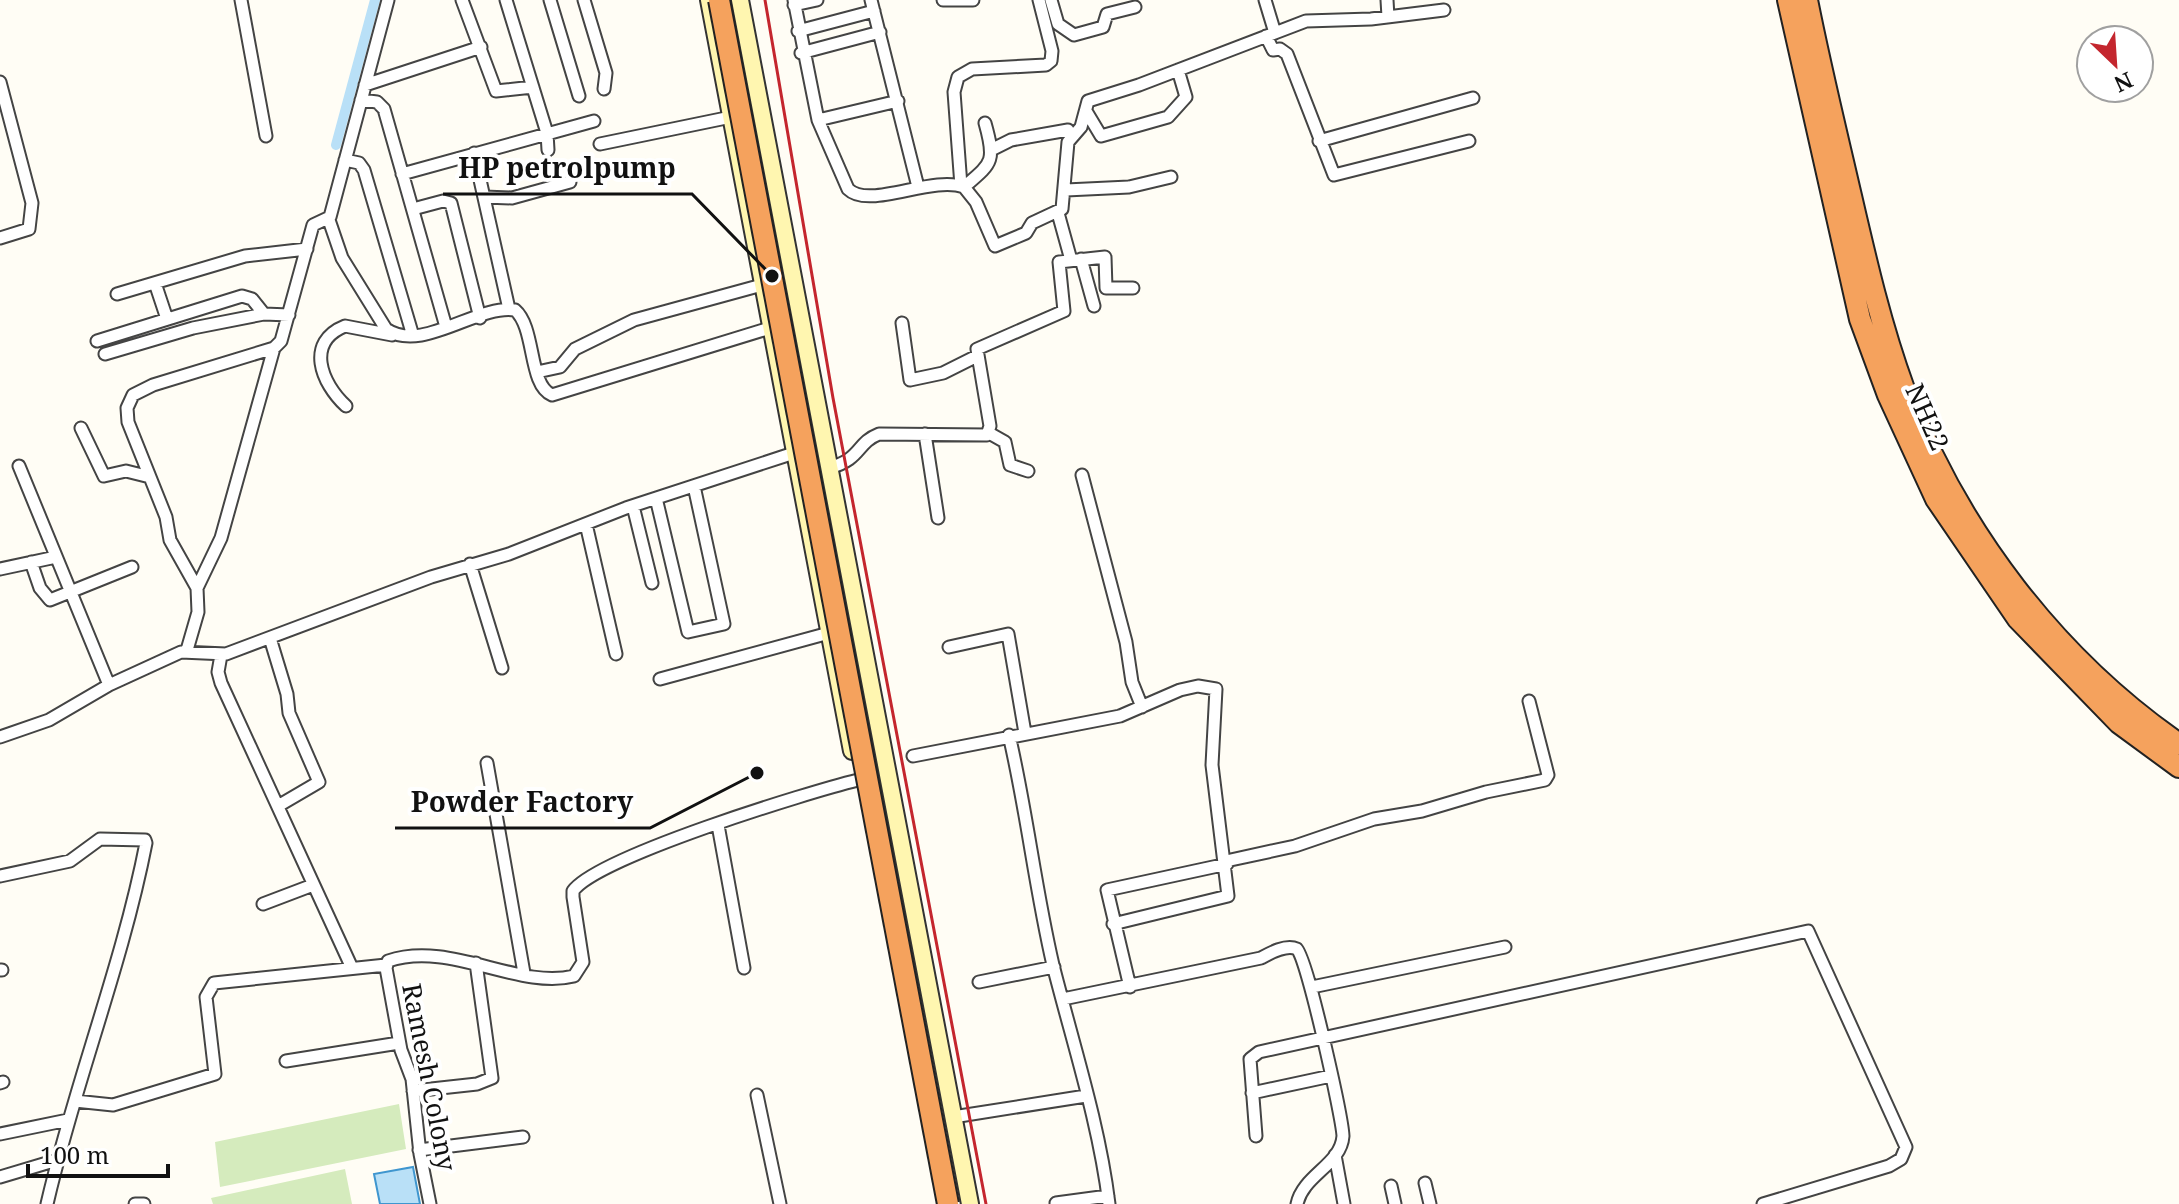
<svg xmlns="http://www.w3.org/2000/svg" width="2179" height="1204" font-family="'Noto Serif',serif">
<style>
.green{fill:#d5ebbd}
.water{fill:#b9e0f7;stroke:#3f96cf;stroke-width:2}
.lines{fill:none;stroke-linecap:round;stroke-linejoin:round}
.canal{stroke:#b9e0f7;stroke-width:10}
.street-casing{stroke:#444;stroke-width:15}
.secondary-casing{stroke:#333;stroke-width:20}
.highway-casing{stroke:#222;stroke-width:24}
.street{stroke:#fff;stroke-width:11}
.secondary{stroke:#fff6b0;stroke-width:16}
.highway{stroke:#f5a25d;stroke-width:20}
.rail{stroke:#c4262e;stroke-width:3}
.highway-bridge-casing{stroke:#222;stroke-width:24;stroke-linecap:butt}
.highway-bridge{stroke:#f5a25d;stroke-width:20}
.labels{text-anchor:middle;stroke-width:8;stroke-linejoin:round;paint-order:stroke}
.street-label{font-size:26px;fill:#111;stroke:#fff}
.leader{fill:none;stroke:#111;stroke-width:3}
.callout-dot{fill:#111;stroke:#fff;stroke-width:3}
.callout-label{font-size:28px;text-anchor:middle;font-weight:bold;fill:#111;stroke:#fff;stroke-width:8;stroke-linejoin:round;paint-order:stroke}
</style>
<rect width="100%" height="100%" fill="#fffdf5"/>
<path class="green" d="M399 1104 406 1149 220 1187 215 1142Z
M345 1169 352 1204H213L211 1198Z"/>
<path class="water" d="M413 1167 420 1204H380L374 1174Z"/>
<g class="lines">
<path class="canal" d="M336 145 375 0"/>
<g class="street-casing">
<path id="street" d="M241 0 266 136
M462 0 496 91 533 87
M506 0 547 133 548 150
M550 0 579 96
M584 0 606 73 604 89
M794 0 818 120 848 189C869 210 932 175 964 187L976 202 995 246 1026 233 1032 223 1062 209 1068 142 1081 127 1088 101 1139 85 1306 21 1371 19 1444 10
M871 0 918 187
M943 0H973
M1051 0 1058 24 1074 35 1103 27 1107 14 1135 7
M1265 0 1275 33
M1387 0 1388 17
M794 5 817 0
M798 31 874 11
M1266 36 1273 50 1280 49 1287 54 1334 175 1469 141
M801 53 880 32
M0 82 32 203 29 229 0 238
M365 85 481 47
M361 100 377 102 384 109 446 327
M1086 111 1101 136 1168 117 1186 97 1178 70
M818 120 898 101
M1319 141 1473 98
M600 144 731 117
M991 150 1011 140 1068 130
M474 153 509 309
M345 160 359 163 364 170 413 336
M402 174 594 121
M961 186 954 92 958 77 972 69 1046 65 1051 61 1052 51 1039 0
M964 187C992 163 996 162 985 123
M1066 190 1129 187 1171 177
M484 197 512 198 570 182
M413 209 443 201 451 203 480 318
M1058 213 1071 260
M329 220 342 258 386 329C422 354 477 304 515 310 536 328 528 385 552 395L770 328
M1081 259 1094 306
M155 283 167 319
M117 294 245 256 307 249
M902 323 910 380 943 373 977 356
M97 341 242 296 252 299 264 314 289 315
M105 354 193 328 264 314
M537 372 560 367 575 349 634 320 762 285
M346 406C321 383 305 342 345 326L392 335
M81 428 104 476 126 471 150 477
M989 433 1005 442 1010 465 1028 471
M925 434 938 518
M19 466 109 685
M829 468C862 459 856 443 879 434L987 435 990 426 977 349 1064 311 1059 262 1105 257 1106 288H1133
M1082 475 1126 642 1132 682 1142 707
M656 498 688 632 724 624 694 486
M633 506 652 583
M586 524 616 654
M31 562 40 588 50 600 132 567
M470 564 502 668
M0 569 56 557
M197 588 221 538 274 348
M270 638 287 694 289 713 319 782 278 806
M949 647 1008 634 1025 733
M187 650 198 612 197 588 170 540 166 517 128 422 127 408 133 395 153 385 274 348 281 341 313 225 330 217 388 0
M221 655 218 672 221 683 352 968
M660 679 829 633
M1009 735C1027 812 1035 888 1053 965 1073 1044 1099 1123 1109 1204
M0 737 49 720 109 685 181 652 226 654 431 577 509 554 626 508 794 453
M913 756 1120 716 1180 690 1198 686 1216 689 1212 765 1228 896 1113 924
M487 763 524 973
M718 825 744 968
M1226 861 1295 846 1374 819 1422 811 1486 792 1545 780 1548 775 1529 701
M0 876 70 861 100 839 145 840 146 843C122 966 75 1082 47 1204
M263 904 313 885
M0 970H2
M979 982 1054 967
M1130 987 1107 890 1227 864
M1312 987 1505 947
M1063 999 1261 958C1270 953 1286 944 1297 949 1306 954 1342 1116 1343 1136 1341 1165 1303 1175 1297 1204
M286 1061 399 1043
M0 1083 3 1082
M413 1091 477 1084 492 1078 476 963
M1252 1093 1331 1076
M757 1095 780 1204
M75 1101 113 1105 215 1074 206 997 214 983 386 965
M953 1117 1086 1096
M0 1134 68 1120
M1256 1136 1250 1059 1259 1052 1808 931 1906 1147 1901 1159 1889 1166 1763 1204
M419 1150 523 1137
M1335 1155 1344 1204
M0 1177 57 1160
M1425 1183 1430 1204
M1391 1186 1395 1204
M1056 1203 1108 1196
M135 1204H144
M430 1204 420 1154 412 1079 401 1050 386 968 388 961C450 940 518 990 574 976L583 962 573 897V891C597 857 809 792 858 780"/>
</g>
<g class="secondary-casing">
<path id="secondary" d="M709 0 852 751
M740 0 970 1204"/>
</g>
<g class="highway-casing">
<path id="highway" d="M1788 0 1860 319 1888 395 1936 499 2018 619 2119 723 2179 767
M1807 0C1820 66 1836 131 1851 196 1866 261 1881 326 1904 389 1958 531 2055 658 2179 744"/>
</g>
<use href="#street" class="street"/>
<use href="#secondary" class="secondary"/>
<use href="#highway" class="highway"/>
<path class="rail" d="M765 0 833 398 986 1204"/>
<g class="highway-bridge-casing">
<path id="highway-bridge" d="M719 0 948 1204"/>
</g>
<use href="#highway-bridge" class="highway-bridge"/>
</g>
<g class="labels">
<g class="street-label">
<text transform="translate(1927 417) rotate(66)" y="9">NH22</text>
<text transform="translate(429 1077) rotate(79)" y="9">Ramesh Colony</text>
</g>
</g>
<path class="leader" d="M772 276L692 194H443M757 773L650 828H395"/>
<g class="callout-dot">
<circle cx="772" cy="276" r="8"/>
<circle cx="757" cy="773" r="8"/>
</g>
<g class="callout-label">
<text x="567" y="178">HP petrolpump</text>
<text x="522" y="812">Powder Factory</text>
</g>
<g transform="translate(2115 64) rotate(155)"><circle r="38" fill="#ffffff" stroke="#a0a0a0" stroke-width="2"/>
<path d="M0-6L14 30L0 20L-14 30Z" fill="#c4262e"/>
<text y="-12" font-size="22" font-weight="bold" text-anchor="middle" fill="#111111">N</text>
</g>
<path d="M28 1164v12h140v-12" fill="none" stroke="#111111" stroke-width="4"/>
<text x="40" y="1164" font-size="24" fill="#111111" stroke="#ffffff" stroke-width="6" paint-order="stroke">100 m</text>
</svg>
